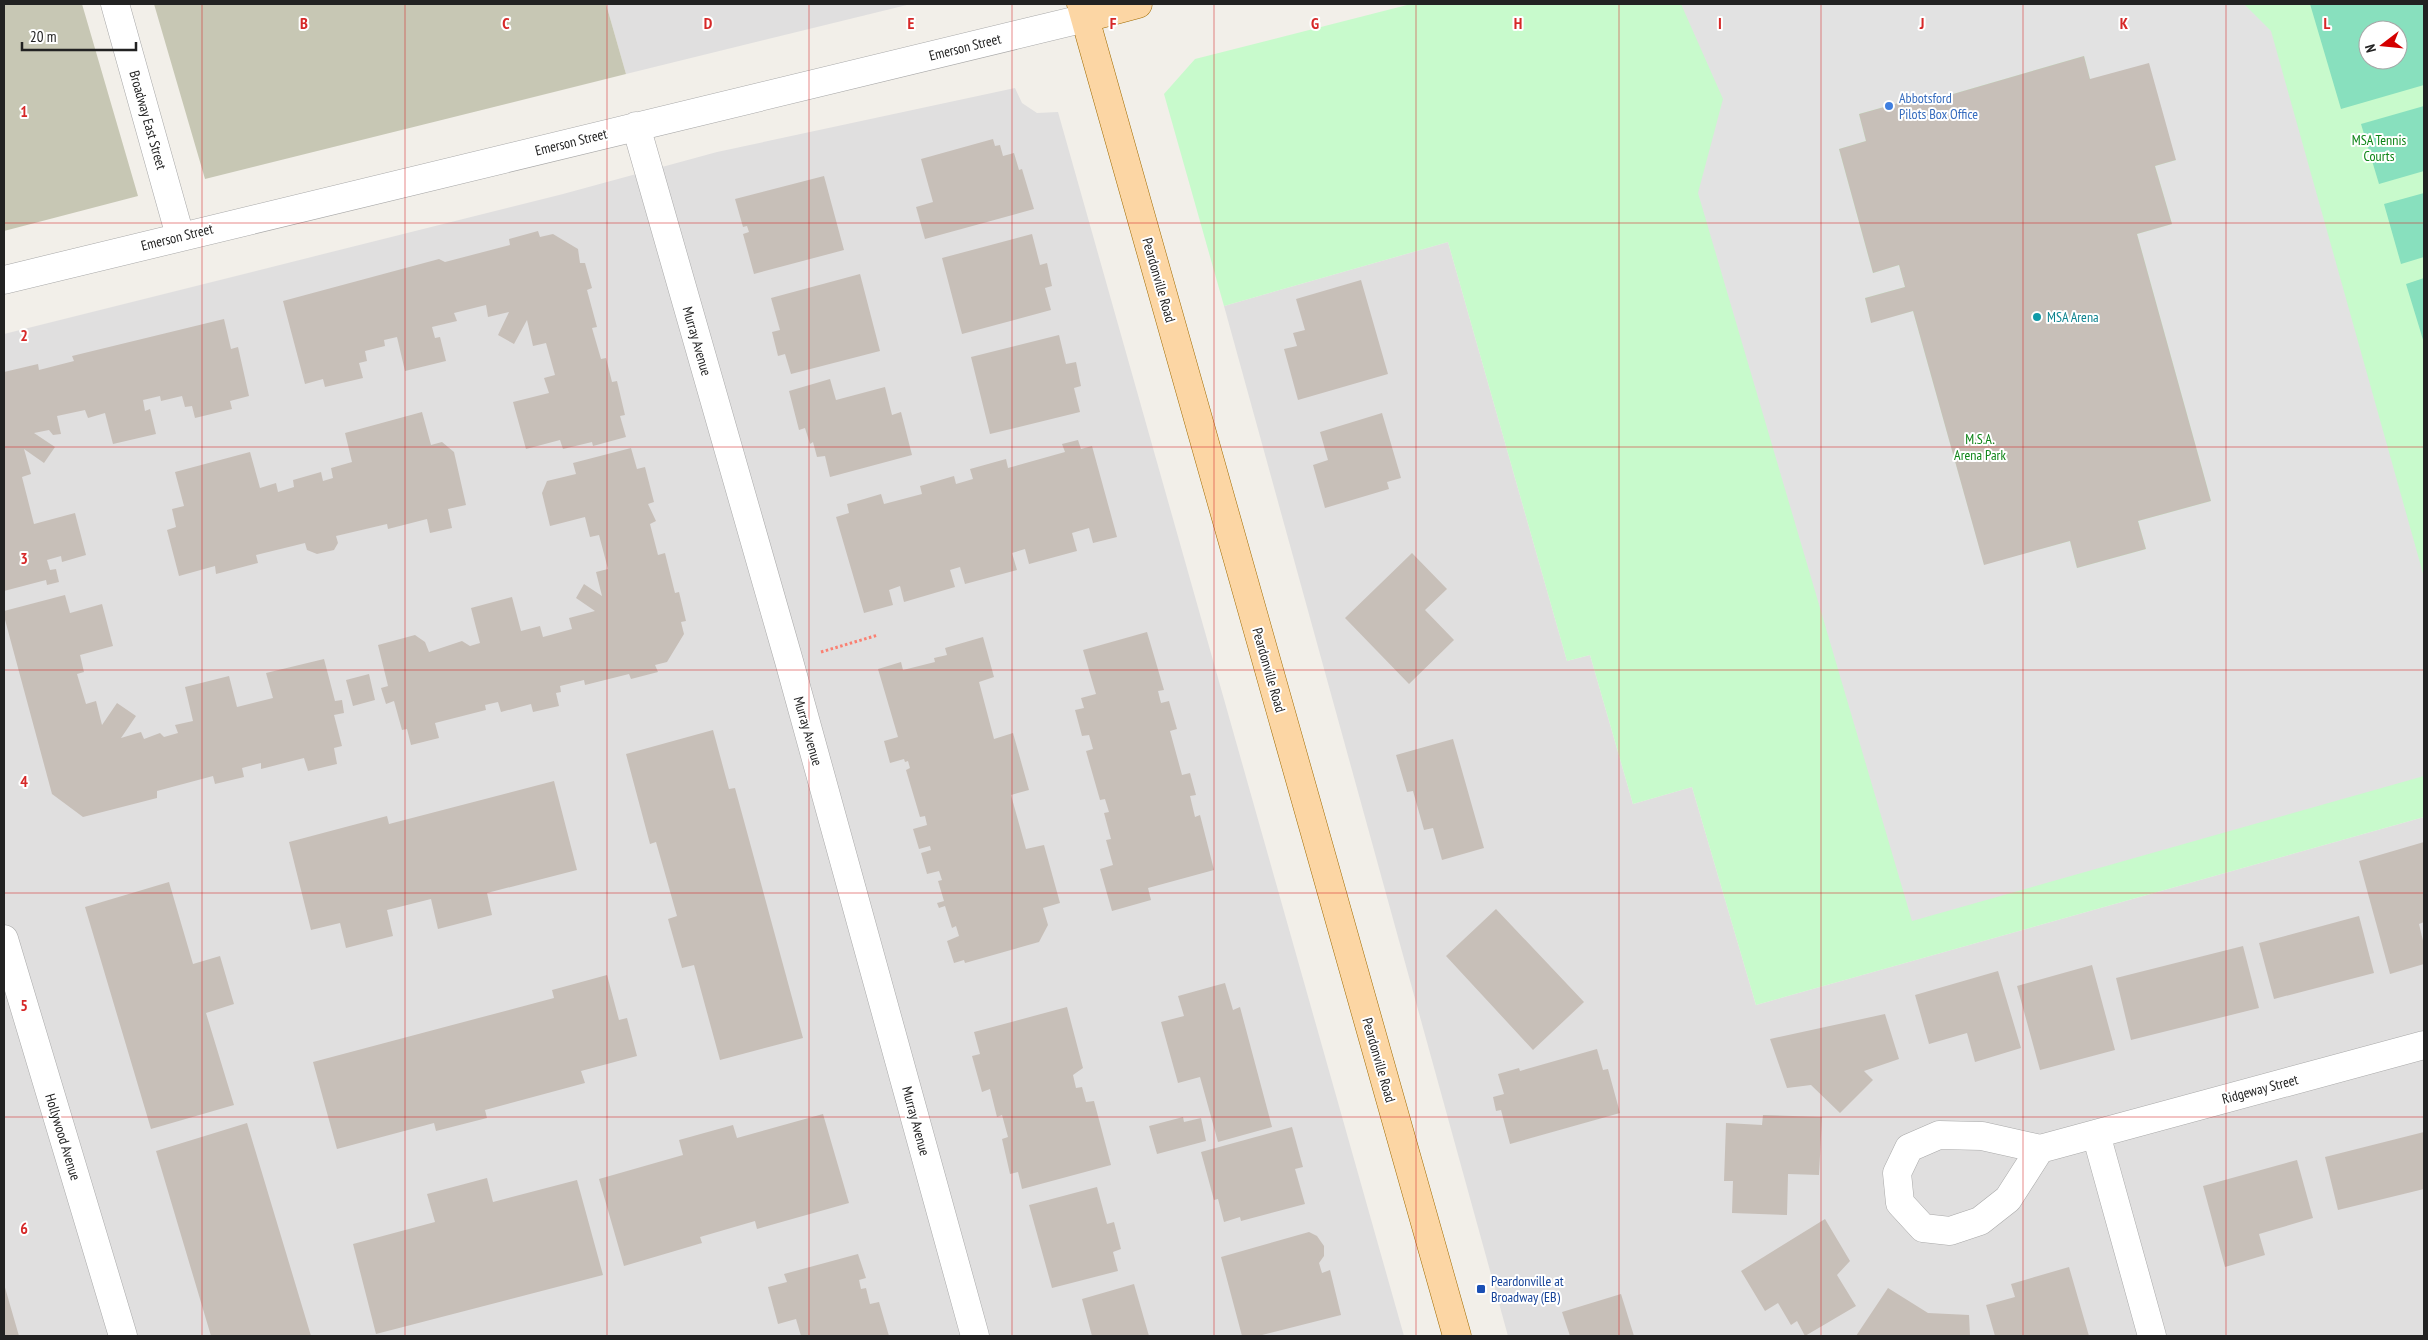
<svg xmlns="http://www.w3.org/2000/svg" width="2428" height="1340" font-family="'PT Sans Narrow',sans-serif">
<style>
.residential{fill:#e0dfdf}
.construction{fill:#c7c7b4}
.park{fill:#c8facc;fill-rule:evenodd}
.pitch{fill:#88e0be;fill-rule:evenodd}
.parking{fill:#e2e2e2;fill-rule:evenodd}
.building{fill:#c7bfb8}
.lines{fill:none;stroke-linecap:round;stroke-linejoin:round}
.minor-casing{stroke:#a9a9a9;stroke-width:29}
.major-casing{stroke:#a06b00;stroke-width:29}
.path{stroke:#fa8072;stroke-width:3;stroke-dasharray:2.5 2.5;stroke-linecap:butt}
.minor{stroke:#fff;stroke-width:28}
.major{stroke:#fcd6a4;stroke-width:28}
.grid{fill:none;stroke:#d62828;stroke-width:1;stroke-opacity:0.55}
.shop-dot{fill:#3f7fe0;stroke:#fff;stroke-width:2}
.culture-dot{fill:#0f9aa8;stroke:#fff;stroke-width:2}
.transit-dot{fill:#1a4fb4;stroke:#fff;stroke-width:2}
.labels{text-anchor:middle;stroke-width:4;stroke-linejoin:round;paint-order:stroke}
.street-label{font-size:14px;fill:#222;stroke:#fff}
.shop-label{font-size:14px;fill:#366cbe;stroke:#fff;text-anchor:start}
.park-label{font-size:14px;fill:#0c8416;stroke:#fff}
.culture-label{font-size:14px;fill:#0d838f;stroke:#fff;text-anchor:start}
.transit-label{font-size:14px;fill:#164399;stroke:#fff;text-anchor:start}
.grid-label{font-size:16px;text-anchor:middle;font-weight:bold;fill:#d62828;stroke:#fff;stroke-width:4;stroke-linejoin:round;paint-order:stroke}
</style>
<rect width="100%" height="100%" fill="#f2efe9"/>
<path class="residential" d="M606 4H911L626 74Z
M1015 88 1022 103 1037 113 1058 112 1404 1336H4V334L563 194 717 152Z
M1448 242 1567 661 1590 655 1633 804 1692 787 1756 1005 2424 817V1336H1508L1224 306Z"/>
<path class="construction" d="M4 4H82L138 196 4 231Z
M154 4H606L626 74 205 179Z"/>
<path class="park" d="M1411 4H2424V817L1756 1005 1692 787 1633 804 1590 655 1567 661 1448 242 1224 306 1164 94 1195 59ZM2368 30H2398V60H2368Z"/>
<path class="pitch" d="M2310 4H2424V85L2341 109ZM2368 30H2398V60H2368Z
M2424 106V171L2379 184 2361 124Z
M2424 193V257L2401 264 2384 204Z
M2424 278V343L2406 284Z"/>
<path class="parking" d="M1681 4H2244L2271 31 2424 577V776L1912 921 1698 193 1723 99ZM2084 56 2090 79 2176 160 2155 166 2172 224 2137 234 2211 501 2138 521 2146 549 2077 568 2070 541 1984 564 1913 311 1871 322 1865 298 1905 287 1899 265 1873 273 1839 149 1866 141 1859 114 1920 97 1922 103Z"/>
<path class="building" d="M2084 56 2090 79 2149 63 2176 160 2155 166 2172 224 2137 234 2211 501 2138 521 2146 549 2077 568 2070 541 1984 565 1913 311 1871 323 1865 298 1905 287 1899 265 1873 273 1839 149 1866 141 1859 114 1920 97 1922 103Z
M993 139 995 146 1000 145 1003 156 1014 153 1019 170 1022 169 1034 209 925 239 916 207 933 202 921 159Z
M824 176 844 250 754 274 743 234 749 232 747 226 743 227 735 199Z
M538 231 540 237 553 234 578 249 580 263H585L592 288 587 290 597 327 592 328 601 359 606 358 612 382 617 381 625 415 620 416 626 437 593 446 592 442 563 449 560 440 526 449 513 402 549 393 544 378 555 375 546 343 533 346 527 320 514 344 498 335 509 312 488 317 486 305 454 313 457 321 432 327 435 338 440 337 446 361 405 371 397 337 384 340 385 346 365 351 367 361 359 363 363 378 325 387 323 379 305 384 283 301 439 259 445 262 510 245 509 239Z
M1032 234 1040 265 1047 263 1052 286 1045 288 1051 310 962 334 942 258Z
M860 274 880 351 791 374 785 354 778 356 772 332 780 330 771 298Z
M1361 280 1388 374 1298 400 1284 349 1297 346 1293 333 1305 330 1296 299Z
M224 319 231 349 238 347 249 396 230 401 232 409 195 418 192 406 185 407 182 396 161 401 160 396 143 400 145 411 150 409 156 434 113 444 105 413 88 418 85 410 57 416 61 434 53 435 49 430 34 433 55 447 44 463 24 449 31 474 22 477 34 524 75 513 86 555 62 562 61 556 47 560 50 570 56 569 59 582 47 585 46 580 4 591V372L38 364 39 370 74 361 72 356Z
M1059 335 1066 364 1076 362 1081 386 1074 388 1080 412 990 434 971 357Z
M830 379 836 400 885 387 892 415 901 412 912 455 830 477 825 456 817 457 813 442 810 444 805 428 799 430 789 391Z
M422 412 431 445 442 442 454 452 466 505 448 509 452 528 430 533 427 519 388 529 387 524 336 536 338 543 334 550 317 554 307 550 305 543 256 555 258 563 216 574 215 566 179 576 167 530 176 527 172 509 184 506 175 472 250 452 260 488 276 483 278 492 294 487 293 480 321 472 323 481 333 478 331 468 352 462 345 433Z
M1382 413 1401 478 1387 482 1389 489 1325 508 1313 465 1328 460 1320 432Z
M1078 440 1081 449 1092 446 1117 537 1093 543 1089 528 1072 533 1077 551 1029 564 1025 549 1012 553 1017 570 965 584 960 567 950 570 955 587 904 602 900 586 889 590 893 605 864 613 836 517 849 513 847 504 881 494 884 504 922 494 920 486 954 476 956 484 973 479 970 469 1006 459 1008 468 1065 452 1062 444Z
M631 448 637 469 645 467 654 502 648 504 656 521 650 524 658 555 665 553 675 593 679 592 686 621 681 622 684 634 667 662 655 665 658 672 631 679 629 674 585 685 584 680 560 686 561 692 556 693 559 706 533 712 531 704 501 712 498 702 485 705 486 710 435 723 439 738 411 745 407 729 402 730 394 701 386 704 381 688 388 686 378 645 415 635 425 642 429 652 462 641 470 646 480 643 471 608 512 597 521 631 540 626 543 637 572 629 569 618 595 611 576 598 584 584 602 596 596 572 608 569 599 535 590 537 585 517 550 526 542 493 547 481 576 474 573 463Z
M1412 553 1447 589 1425 610 1454 640 1409 684 1345 618Z
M65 595 70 613 102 604 113 646 80 655 84 672 77 674 86 704 96 701 102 725 117 703 136 716 121 738 141 732 144 739 160 733 164 737 178 733 175 725 193 721 185 687 229 676 237 707 273 698 266 673 324 659 335 701 342 700 344 713 334 715 342 746 334 748 337 764 308 771 304 758 261 769V763L242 768 244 777 215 784 213 776 157 791V798L83 817 52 794 4 616V611Z
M1147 632 1164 690 1158 691 1161 703 1169 701 1177 729 1170 731 1182 775 1190 773 1196 795 1190 796 1195 817 1200 815 1214 870 1148 888 1151 900 1112 911 1100 869 1113 865 1106 840 1111 839 1104 813 1109 812 1105 799 1100 800 1086 751 1093 749 1089 735 1082 736 1075 710 1084 708 1081 698 1096 694 1083 650Z
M983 637 994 677 979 682 994 739 1013 733 1029 790 1011 795 1026 849 1044 845 1060 903 1043 908 1048 925 1039 942 965 963 964 960 954 963 947 941 959 936 956 926 952 928 945 906 939 908 937 903 944 901 938 881 942 880 939 871 927 874 921 853 931 850 930 846 919 849 913 829 927 825 925 816 920 817 906 770 910 768 908 761 905 762 904 759 890 763 884 741 898 737 878 669 901 662 903 670 935 662 934 658 947 655 945 648Z
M369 674 375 700 353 706 346 680Z
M713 730 729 789 735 788 803 1038 720 1060 694 965 682 968 668 919 677 916 656 842 650 844 626 754Z
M1453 739 1484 848 1442 860 1433 828 1424 830 1413 791 1407 792 1396 755Z
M554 781 577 870 487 893 492 915 438 929 431 899 387 910 393 936 346 948 340 923 311 930 289 842 387 816 389 824Z
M2424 842V922L2419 924 2424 945V964L2390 974 2359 861Z
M169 882 193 964 220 956 234 1004 206 1013 234 1105 151 1129 85 907Z
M1496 909 1584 1002 1533 1050 1446 956Z
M2359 916 2374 973 2274 999 2259 943Z
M2243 946 2259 1008 2131 1040 2116 978Z
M2092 965 2115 1050 2040 1070 2017 986Z
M1998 971 2021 1048 1975 1062 1967 1033 1929 1044 1915 995Z
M607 975 619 1020 627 1018 637 1056 581 1071 585 1083 485 1110 487 1118 436 1131 434 1123 337 1149 313 1062 554 998 552 990Z
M1225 983 1233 1010 1240 1007 1272 1127 1218 1142 1200 1077 1178 1083 1161 1022 1184 1016 1178 996Z
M1067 1007 1083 1068 1073 1075 1076 1088 1082 1087 1086 1102 1094 1101 1111 1165 1022 1189 1018 1172 1010 1174 1002 1139 1008 1137 1002 1115 997 1117 990 1089 982 1092 972 1056 980 1054 974 1032Z
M1885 1014 1899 1059 1864 1071 1873 1080 1840 1113 1811 1085 1787 1088 1770 1039Z
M1597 1049 1603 1070 1608 1069 1620 1113 1510 1144 1501 1110 1496 1111 1493 1097 1504 1094 1498 1074 1519 1068 1520 1071Z
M823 1114 849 1203 757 1229 755 1221 700 1237 702 1243 624 1266 599 1179 683 1155 679 1140 733 1125 737 1138Z
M1763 1115 1822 1117 1819 1175 1788 1174 1787 1215 1732 1213 1733 1181H1724L1726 1123 1762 1125Z
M1183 1117 1184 1122 1201 1118 1206 1141 1157 1154 1149 1126Z
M247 1123 311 1336H211L156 1151Z
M1292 1127 1303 1167 1295 1169 1305 1204 1241 1221 1240 1217 1224 1222 1218 1199 1214 1200 1201 1152Z
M2424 1132V1189L2338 1210 2325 1157Z
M2297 1160 2313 1218 2259 1234 2265 1255 2225 1267 2203 1186Z
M487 1178 493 1202 577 1180 603 1275 376 1334 353 1244 435 1222 427 1194Z
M1097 1187 1107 1224 1114 1222 1121 1249 1113 1252 1118 1271 1052 1288 1029 1205Z
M1825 1219 1850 1261 1837 1275 1856 1306 1805 1336 1797 1321 1791 1325 1778 1303 1765 1311 1741 1271Z
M1309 1232 1317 1236 1324 1246V1256L1319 1263 1322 1273 1330 1270 1341 1315 1258 1336H1242L1221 1257Z
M858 1254 866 1278 859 1280 861 1289 866 1288 870 1304 879 1302 889 1336H801L796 1319 778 1324 768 1287 787 1282 784 1274Z
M2069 1267 2089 1336H1995L1986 1305 2015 1297 2011 1284Z
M4 1284 19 1336H4Z
M1134 1284 1149 1336H1092L1082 1299Z
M1888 1288 1928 1313 1969 1315 1970 1336H1856Z
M1621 1294 1634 1336H1570L1562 1312Z"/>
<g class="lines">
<g class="minor-casing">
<path id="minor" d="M115 4 180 236
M636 126 789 661 975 1336
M4 280 1086 18
M4 939 123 1336
M2096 1134 2152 1336
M2040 1149 2008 1199 1980 1221 1950 1231 1923 1228 1900 1203 1897 1173 1909 1148 1939 1135 1982 1136 2040 1149 2424 1045"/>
</g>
<g class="major-casing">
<path id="major" d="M1081 4 1457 1336
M1086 18 1138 4"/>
</g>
<path class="path" d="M821 652 878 635"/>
<use href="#minor" class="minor"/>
<use href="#major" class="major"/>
</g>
<path class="grid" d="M202 4V1336M405 4V1336M607 4V1336M809 4V1336M1012 4V1336M1214 4V1336M1416 4V1336M1619 4V1336M1821 4V1336M2023 4V1336M2226 4V1336M4 223H2424M4 447H2424M4 670H2424M4 893H2424M4 1117H2424"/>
<circle class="shop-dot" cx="1889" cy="106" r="5"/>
<circle class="culture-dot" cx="2037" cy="317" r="5"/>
<rect class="transit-dot" x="1476" y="1284" width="10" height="10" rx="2.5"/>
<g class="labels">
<g class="street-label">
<text transform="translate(965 47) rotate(-14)" y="5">Emerson Street</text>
<text transform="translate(148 120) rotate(74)" y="5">Broadway East Street</text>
<text transform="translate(571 142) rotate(-14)" y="5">Emerson Street</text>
<text transform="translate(177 237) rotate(-14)" y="5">Emerson Street</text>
<text transform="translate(1159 280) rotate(74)" y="5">Peardonville Road</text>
<text transform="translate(697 341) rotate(74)" y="5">Murray Avenue</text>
<text transform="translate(1269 670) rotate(74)" y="5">Peardonville Road</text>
<text transform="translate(808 731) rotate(74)" y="5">Murray Avenue</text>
<text transform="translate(1379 1060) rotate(74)" y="5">Peardonville Road</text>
<text transform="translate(2260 1089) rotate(-15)" y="5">Ridgeway Street</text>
<text transform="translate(916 1121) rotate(75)" y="5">Murray Avenue</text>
<text transform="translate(63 1137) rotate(73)" y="5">Hollywood Avenue</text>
</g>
<g class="shop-label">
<text x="1899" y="103">Abbotsford<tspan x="1899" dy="16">Pilots Box Office</tspan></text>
</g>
<g class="park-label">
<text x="2379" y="145">MSA Tennis<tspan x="2379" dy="16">Courts</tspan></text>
<text x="1980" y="444">M.S.A.<tspan x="1980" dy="16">Arena Park</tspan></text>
</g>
<g class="culture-label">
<text x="2047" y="322">MSA Arena</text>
</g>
<g class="transit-label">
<text x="1491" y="1286">Peardonville at<tspan x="1491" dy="16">Broadway (EB)</tspan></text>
</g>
</g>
<g class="grid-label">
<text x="304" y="29">B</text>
<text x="506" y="29">C</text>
<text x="708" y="29">D</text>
<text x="911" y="29">E</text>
<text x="1113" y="29">F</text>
<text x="1315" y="29">G</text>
<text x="1518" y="29">H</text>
<text x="1720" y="29">I</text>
<text x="1922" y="29">J</text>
<text x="2124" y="29">K</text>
<text x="2327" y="29">L</text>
<text x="24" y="117">1</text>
<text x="24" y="341">2</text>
<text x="24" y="564">3</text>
<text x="24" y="787">4</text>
<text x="24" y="1011">5</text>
<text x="24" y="1234">6</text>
</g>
<rect width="2428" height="1340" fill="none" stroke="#222222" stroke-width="10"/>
<g transform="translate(2383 45) rotate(254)"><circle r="24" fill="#ffffff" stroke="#a7a7a7"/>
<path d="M0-4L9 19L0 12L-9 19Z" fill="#d40000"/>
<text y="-8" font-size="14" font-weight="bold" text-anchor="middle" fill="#222222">N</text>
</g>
<path d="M22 42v8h114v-8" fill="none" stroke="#222222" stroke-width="2.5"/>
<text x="30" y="42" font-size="15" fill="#222222" stroke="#ffffff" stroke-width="4" paint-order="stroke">20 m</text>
</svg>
